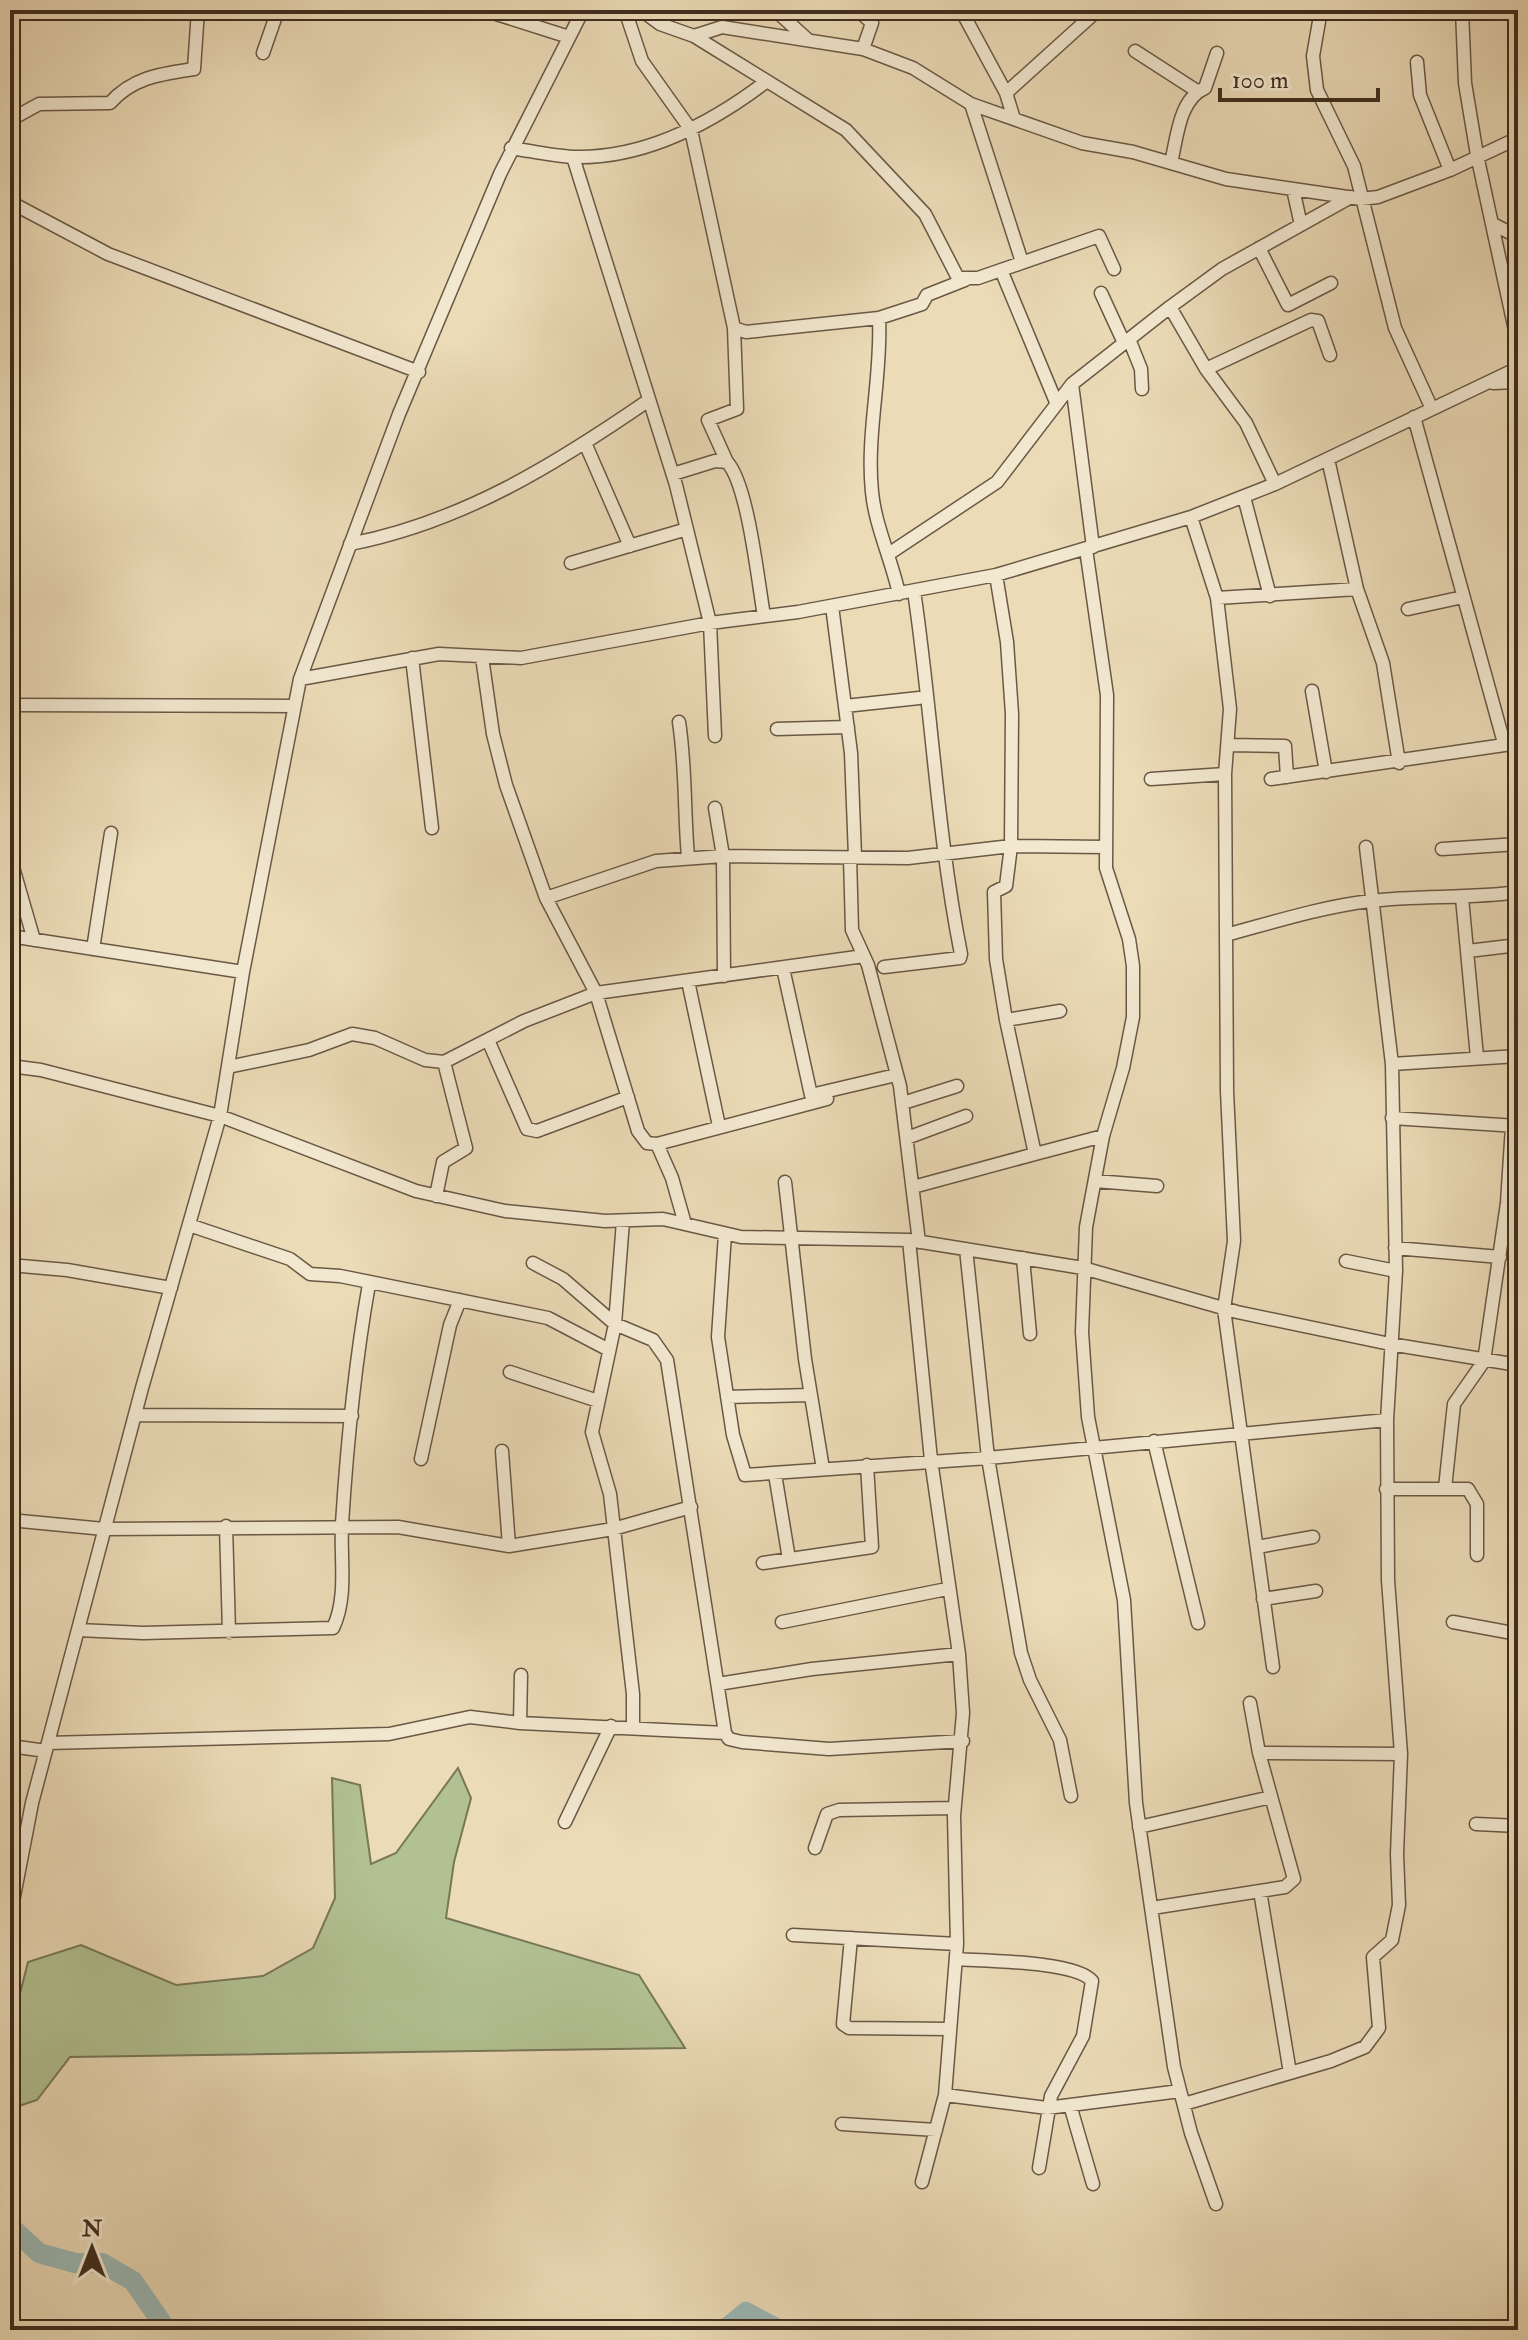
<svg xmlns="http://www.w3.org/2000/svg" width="1528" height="2340" font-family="'IM FELL Double Pica',serif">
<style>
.green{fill:#b2c192;stroke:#787758;stroke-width:2}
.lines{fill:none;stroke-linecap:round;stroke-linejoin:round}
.river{stroke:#9bb9b6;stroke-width:20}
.minor-casing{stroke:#6a5845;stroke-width:15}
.minor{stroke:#f2e8d0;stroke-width:12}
</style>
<rect width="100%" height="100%" fill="#ebdbb7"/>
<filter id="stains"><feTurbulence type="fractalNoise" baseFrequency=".0025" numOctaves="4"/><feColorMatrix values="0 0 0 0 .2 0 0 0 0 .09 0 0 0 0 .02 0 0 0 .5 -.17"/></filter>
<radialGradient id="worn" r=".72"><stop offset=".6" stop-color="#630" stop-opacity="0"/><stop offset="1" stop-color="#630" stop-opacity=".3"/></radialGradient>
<path class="green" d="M458 1768 471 1798 454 1862 446 1918 639 1975 685 2048 70 2057 37 2100 10 2109V2033L28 1962 81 1945 176 1985 263 1976 313 1948 335 1898 332 1778 360 1785 371 1864 396 1853Z"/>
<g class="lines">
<path class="river" d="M10 2226 39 2253 75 2263H102L133 2281 167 2330
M724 2330 746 2312 780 2330"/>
<g class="minor-casing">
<path id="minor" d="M484 10 569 37
M625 10 642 61 691 130 734 328 746 332 879 318C882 376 866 434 872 492 875 525 892 561 899 594
M641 10 660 24 694 36 722 27 863 49 913 68 971 104 1082 143 1133 152 1226 179 1293 189 1361 199 1378 197 1450 170 1518 138
M775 10 807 39
M858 10 872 23 863 49
M961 10 1006 93 1014 119
M1321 10 1313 56 1317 90 1354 166 1395 328 1432 409
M1462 10 1465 83 1477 155 1518 344
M694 36 846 130 925 214 958 278H978L1099 236 1114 269
M1135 51 1197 91
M263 53 278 10
M1417 62 1420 95 1450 170
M1006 93 1098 10
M971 104 1022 262
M511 148C531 151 553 156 573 157 645 159 712 123 767 81
M573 157 676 485 710 623 715 736
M1171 163C1177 138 1179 99 1205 88L1217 53
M10 178 12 119 39 104 110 103C133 77 161 74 194 69L198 10
M1293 189 1301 225
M10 202 108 254 419 372
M1493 224 1518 237
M1259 248 1288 305 1331 283
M1001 270 1056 402
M1101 293 1124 343
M1170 307 1206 369 1246 423 1275 484
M879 318 922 304 927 295 965 280
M1129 339 1141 369 1142 389
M1206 369 1311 320 1318 321 1330 355
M1493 383 1518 382
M1072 384 1093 547
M1414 417 1504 743
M585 443 630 546
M1328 459 1357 589 1383 663 1399 763
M727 462 708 420 737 409 734 328
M673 474 715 461 727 462C748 484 758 582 764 616
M1244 497 1270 596
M1191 517 1217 598 1230 709 1225 774 1227 1091 1234 1241 1224 1309 1273 1667
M350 544C463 522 556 464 649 400
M1086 549 1107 695 1106 868 1129 939 1133 966V1017L1123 1068 1103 1136 1086 1227 1082 1332 1088 1417 1124 1600 1136 1803 1174 2067 1191 2133 1216 2204
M890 553 997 482 1072 384 1170 307 1222 269 1351 197
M571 563 687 529
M1217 598 1357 589
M832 606 851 753 855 856
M1408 609 1463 597
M482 657 493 734 506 785 546 898 596 993 638 1131 647 1143 657 1144 672 1178 685 1224
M412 658 432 828
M300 679 439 654 521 658 710 623 798 612 996 575 1191 517 1275 484 1518 368
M1312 691 1326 772
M10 705 294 706
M845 706 919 698
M679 722C686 767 684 812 688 857
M777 729 848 727
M1229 745 1285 746 1287 777
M1151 779 1225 774
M1271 779 1518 743
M715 808 723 856 724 976
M1442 849 1518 844
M10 857 34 940
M850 857 852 930 868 965 900 1086 919 1242
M546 898 656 861 723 856 908 858 1011 846 1012 714 1007 642 996 575
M1462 898 1477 1057
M1226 935C1274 922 1321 907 1370 901 1420 895 1469 899 1518 892
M10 936 243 972
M93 949 111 833
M1468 951 1518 945
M884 967 960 958 961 954C937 834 932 712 914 591
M783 968 811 1095 896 1075
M688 981 719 1126
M1006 1020 996 959 994 892 1006 886 1011 846 1105 847
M488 1040 527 1129 537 1131 628 1097
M1392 1064 1518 1056
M10 1066 41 1070 220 1116 416 1191 505 1211 605 1221 663 1219 741 1237 909 1240 1083 1268 1237 1312 1390 1344 1518 1365
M228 1067 309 1050 352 1034 375 1038 425 1060 444 1062 524 1021 596 993 864 956
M903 1103 957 1086
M1392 1118 1517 1126
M907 1138 966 1116
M657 1144 827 1099
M1035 1154 1103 1136
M1095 1181 1157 1186
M785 1182 805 1359 823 1469
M913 1187 1035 1154 1006 1020 1060 1011
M436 1196 443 1162 466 1148 444 1062
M623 1221 615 1324 653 1340 667 1360 725 1733 729 1739 742 1742 829 1749 963 1741
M189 1225 290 1259 310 1274 340 1276 548 1318 609 1350
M725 1234 718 1337 733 1435 745 1475 988 1458 1387 1420 1396 1271 1392 1064 1366 847
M909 1240 931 1460 959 1654 963 1713 954 1816 957 1944 945 2095 922 2182
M1395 1248 1500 1257
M966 1249 988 1458 1021 1653 1030 1680 1060 1740 1071 1796
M1023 1258 1030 1334
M1346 1261 1396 1271
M533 1263 563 1279 615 1324 592 1432 610 1494 633 1694V1727
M10 1265 67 1270 171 1288
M510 1372 598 1401
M727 1397 811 1395
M135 1415 352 1416
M1154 1441 1198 1623
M502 1451 509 1546
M421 1459 450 1325 460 1300
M775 1474 789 1559
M1445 1488 1454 1404 1484 1361 1507 1203 1512 1126
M1386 1489H1468L1477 1504V1555
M10 1520 104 1529 398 1527 509 1546 613 1529 691 1507
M226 1526 229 1632
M1257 1547 1313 1537
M763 1563 872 1547 867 1465
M1263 1599 1316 1591
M782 1622 947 1589
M1453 1622 1518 1634
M78 1630 143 1633 333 1628C348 1597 340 1557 342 1524 347 1444 355 1363 369 1284
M718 1684 812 1669 959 1654
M520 1723 521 1675
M48 1743 389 1734 470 1717 520 1723 725 1733
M10 1746 46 1751
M1259 1753 1401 1754
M565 1822 611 1726
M1476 1824 1518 1826
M1139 1827 1271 1797
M815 1848 827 1814 839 1810 954 1808
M1260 1891 1290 2073
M1152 1908 1285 1887 1294 1879 1259 1753 1250 1703
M10 1917 32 1803 142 1388 220 1116 243 972 300 679 399 414 500 174 583 10
M793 1935 957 1944
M851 1938 843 2024 849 2028 950 2029
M956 1959C984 1961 1076 1961 1092 1981L1083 2036 1051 2096 1039 2168
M945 2095 1047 2108 1180 2091
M1184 2104 1331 2061 1365 2047 1379 2028 1373 1957 1392 1940 1399 1905 1397 1854 1401 1754 1388 1580 1387 1420
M1070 2105 1093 2184
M842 2124 936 2130"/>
</g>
<use href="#minor" class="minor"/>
</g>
<rect width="1528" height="2340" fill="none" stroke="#ebdbb7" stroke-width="40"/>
<rect x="12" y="12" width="1504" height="2316" fill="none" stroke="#3f2d1f" stroke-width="4"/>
<rect x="20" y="20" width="1488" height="2300" fill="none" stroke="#3f2d1f" stroke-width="2"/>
<g transform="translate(92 2248)" stroke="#f2e8d0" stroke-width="6" paint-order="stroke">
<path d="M0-6L14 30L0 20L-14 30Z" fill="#3f2d1f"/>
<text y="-12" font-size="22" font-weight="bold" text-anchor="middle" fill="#3f2d1f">N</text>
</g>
<path d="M1220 88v12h158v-12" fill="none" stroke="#3f2d1f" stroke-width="4"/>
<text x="1232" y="88" font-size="24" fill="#3f2d1f" stroke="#f2e8d0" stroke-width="6" paint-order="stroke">100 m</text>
<rect width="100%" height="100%" filter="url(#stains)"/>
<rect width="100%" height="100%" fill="url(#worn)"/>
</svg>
